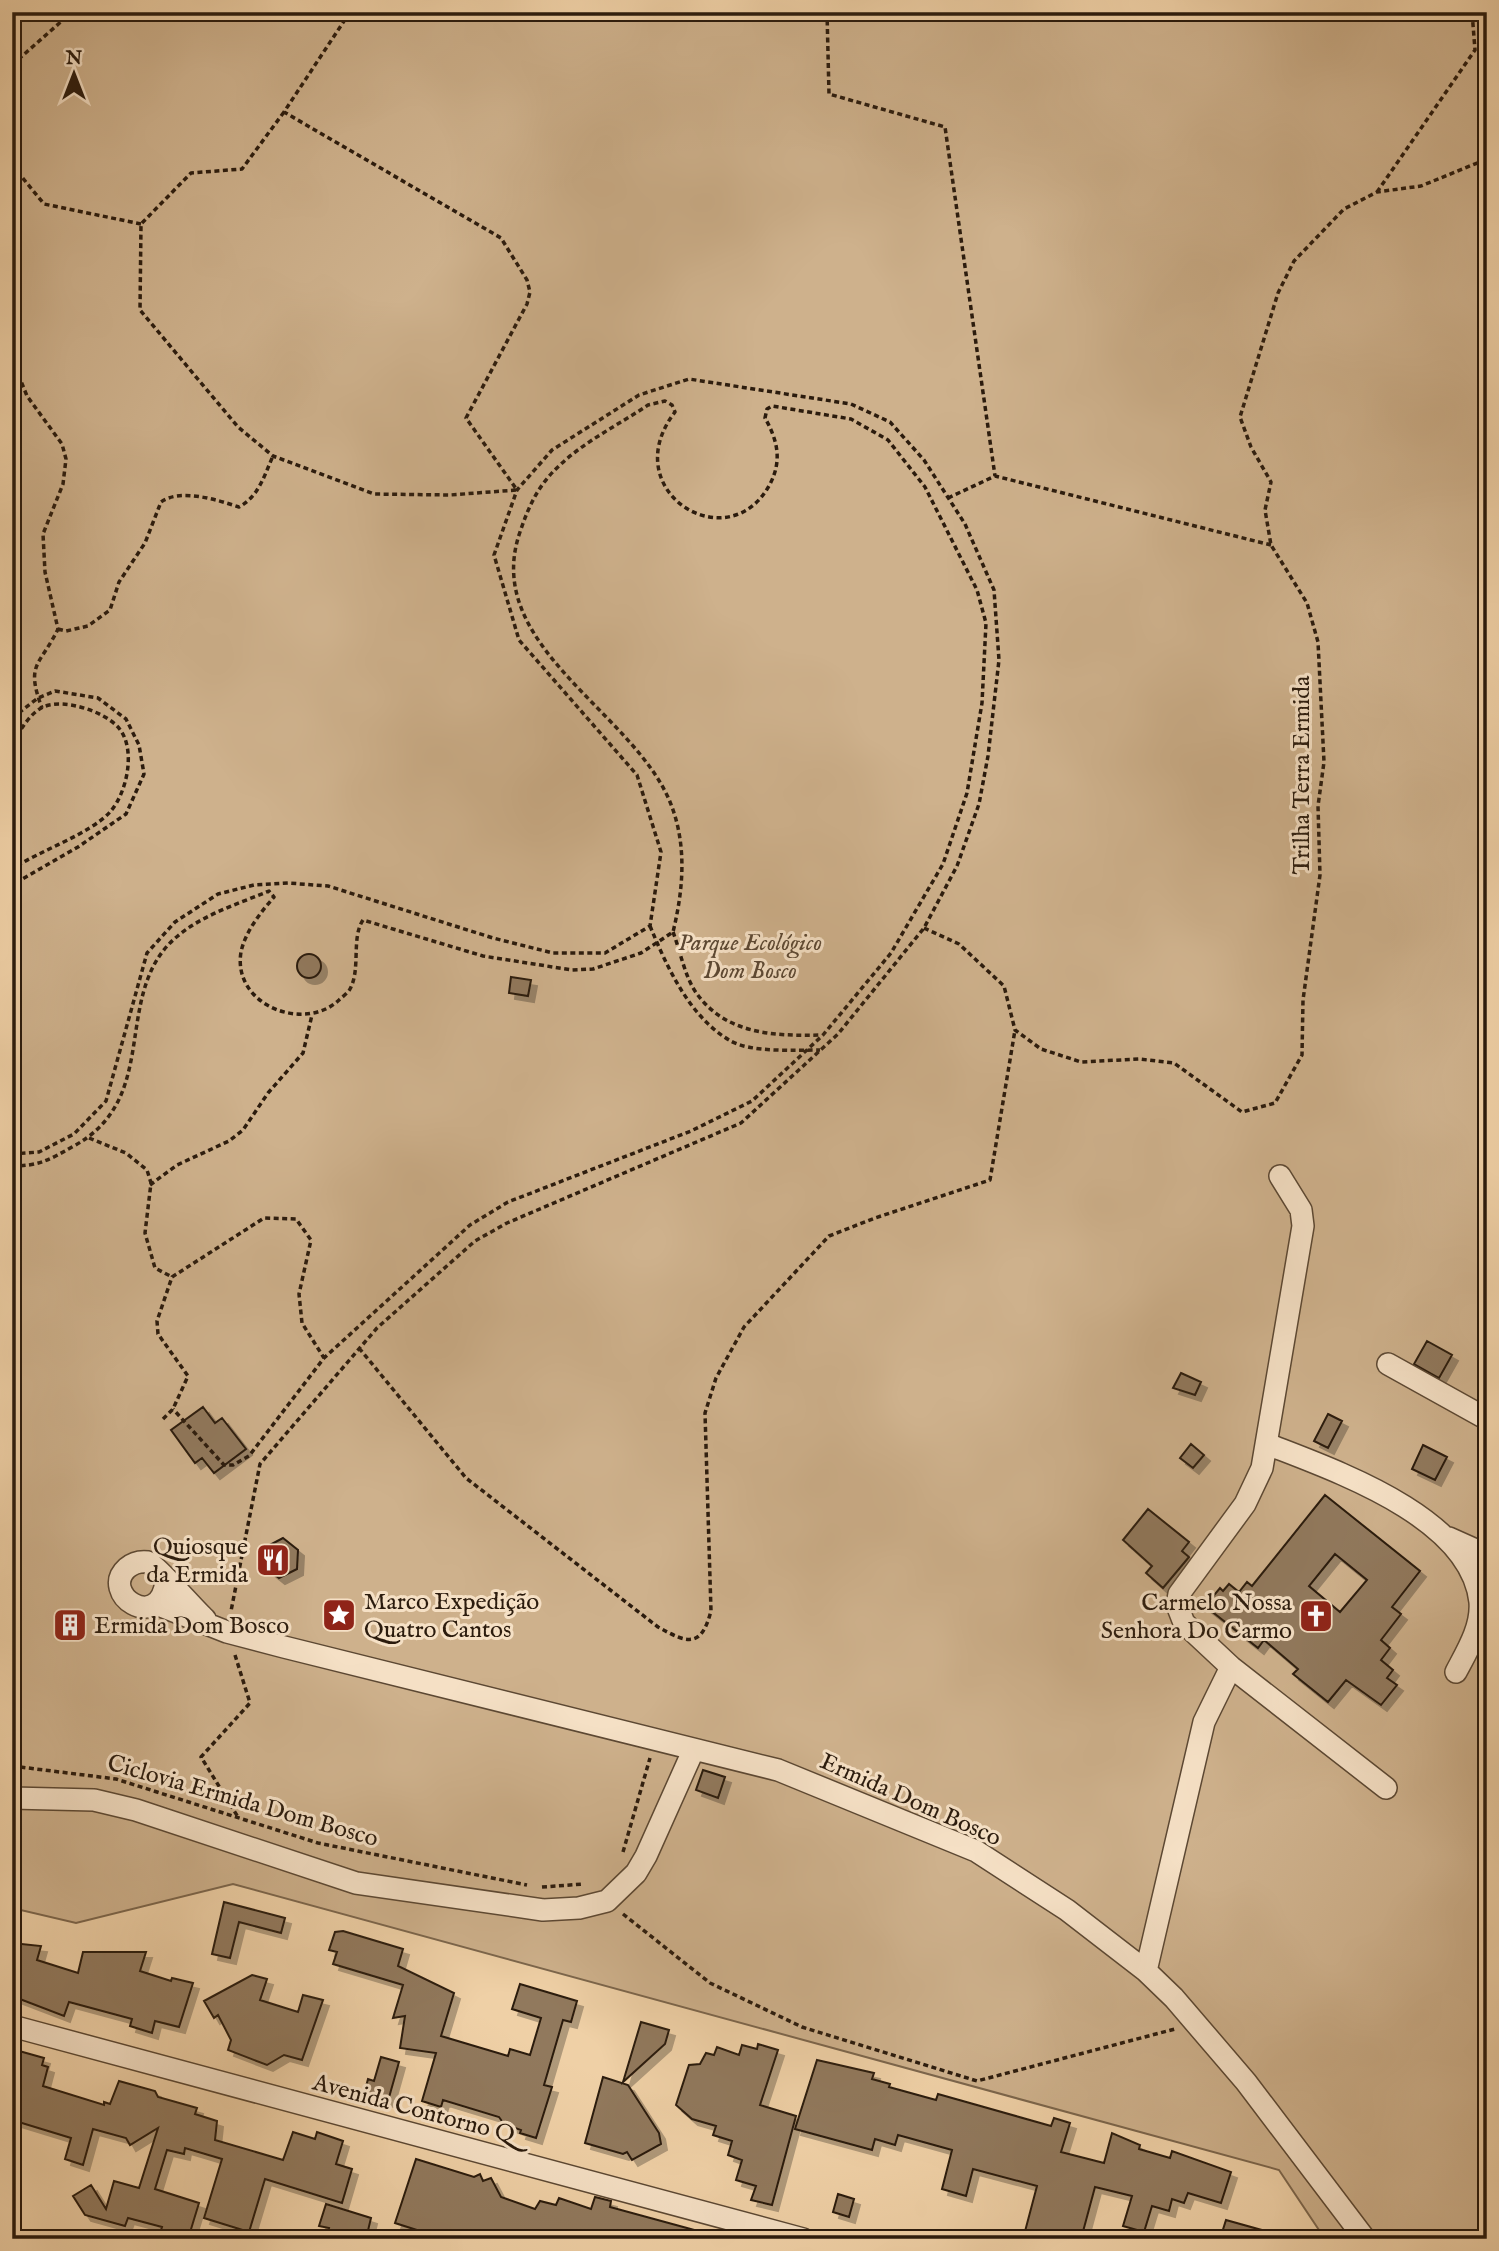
<svg xmlns="http://www.w3.org/2000/svg" width="1499" height="2251" font-family="'IM FELL English',serif">
<style>
.green{fill:#ceb18c;stroke:#7c664c;stroke-width:2}
.building{fill:#91795d;stroke:#2b1b0d;stroke-width:2;fill-rule:evenodd;filter:url(#shadow)}
.lines{fill:none;stroke-linecap:round;stroke-linejoin:round}
.minor-casing{stroke:#5c4833;stroke-width:24}
.path{stroke:#2b1b0d;stroke-width:3.5;stroke-dasharray:5 3.5;stroke-linecap:butt}
.minor{stroke:#f5e0c5;stroke-width:21}
.labels{text-anchor:middle;stroke-width:6;stroke-linejoin:round;paint-order:stroke}
.street-label{font-size:24px;fill:#2b1b0d;stroke:#f5e0c5}
.park-label{font-size:24px;font-style:italic;fill:#5c4833;stroke:#f5e0c5}
.poi-label{font-size:24px;fill:#2b1b0d;stroke:#f5e0c5;text-anchor:end}
</style>
<defs>
<filter id="shadow"><feDropShadow dx="6" dy="6" stdDeviation="0" flood-color="#0004"/></filter>
</defs>
<rect width="100%" height="100%" fill="#efd0a6"/>
<filter id="stains"><feTurbulence type="fractalNoise" baseFrequency=".00286" numOctaves="4"/><feColorMatrix values="0 0 0 0 .2 0 0 0 0 .09 0 0 0 0 .02 0 0 0 .5 -.17"/></filter>
<radialGradient id="worn" r=".72"><stop offset=".6" stop-color="#630" stop-opacity="0"/><stop offset="1" stop-color="#630" stop-opacity=".3"/></radialGradient>
<path class="green" d="M33 12H1487V2239H1325L1279 2170 233 1884 76 1923 12 1908V28Z"/>
<path class="building" d="M297 966a12 12 0 1 1 24 0a12 12 0 1 1-24 0Z
M511 977 531 980 528 996 509 993Z
M1427 1341 1452 1355 1439 1378 1414 1364Z
M1181 1373 1201 1382 1195 1395 1173 1388Z
M203 1407 215 1423 222 1418 246 1449 214 1473 202 1458 195 1463 171 1430Z
M1328 1414 1342 1421 1328 1448 1314 1441Z
M1191 1444 1204 1455 1193 1468 1180 1458Z
M1423 1445 1447 1457 1435 1480 1412 1469Z
M1325 1495 1420 1571 1392 1607 1401 1614 1381 1640 1390 1648 1381 1660 1393 1670 1387 1678 1397 1685 1381 1705 1346 1680 1328 1702 1293 1674 1298 1669 1264 1640 1258 1648 1205 1606 1220 1588 1223 1591 1229 1584 1239 1592 1247 1582 1252 1586ZM1335 1554 1367 1580 1340 1612 1309 1586Z
M1148 1509 1189 1542 1182 1551 1189 1557 1163 1588 1146 1573 1152 1566 1123 1540Z
M283 1538 298 1550 297 1569 279 1578 264 1566 266 1547Z
M703 1770 725 1777 718 1798 696 1790Z
M224 1902 285 1918 281 1933 239 1922 230 1958 212 1954Z
M343 1931 403 1949 398 1966 454 1993 441 2036 508 2056 510 2049 530 2055 541 2018 512 2009 520 1984 577 2001 571 2022 563 2020 544 2085 552 2087 536 2138 520 2133 521 2130 504 2124 499 2117 443 2100 441 2107 422 2101 436 2053 400 2048 405 2016 393 2018 403 1985 333 1964 337 1952 329 1950 335 1932Z
M12 1943 41 1946 37 1960 78 1973 83 1952H146L140 1971 171 1981 172 1978 193 1983 179 2027 155 2021 152 2033 130 2026 132 2019 69 2002 64 2016 12 1996Z
M252 1975 267 1979 260 2000 298 2012 303 1995 323 2000 302 2060 284 2055 267 2065 228 2050 231 2040 218 2015 214 2018 204 2001Z
M641 2022 669 2030 665 2044 623 2082Z
M758 2044 778 2050 760 2105 796 2116 772 2205 751 2200 756 2186 736 2180 742 2160 728 2155 732 2141 713 2135 716 2126 692 2119 676 2105 689 2065 700 2064 706 2053 714 2055 717 2047 739 2055 742 2045 757 2049Z
M12 2049 44 2058 42 2065 48 2067 43 2086 104 2105V2102L110 2104 119 2081 155 2091 158 2097 197 2108 195 2114 217 2121 215 2140 283 2160 293 2132 315 2139 317 2132 343 2141 336 2164 352 2169 342 2203 265 2179 249 2232 204 2218 222 2159 185 2148 184 2154 167 2150 155 2189 199 2203 188 2239H158L162 2227 128 2218 125 2226 85 2215 73 2196 91 2185 106 2209 114 2181 139 2188 158 2128 130 2145 126 2138 93 2129 83 2165 65 2159 71 2138 12 2120Z
M381 2057 399 2062 388 2101 364 2094 368 2079 374 2081Z
M817 2060 874 2073 872 2079 890 2084 889 2087 936 2100 938 2094 1051 2126 1054 2118 1070 2123 1061 2152 1104 2163 1112 2133 1140 2145 1139 2149 1170 2158 1172 2151 1231 2172 1221 2203 1188 2193 1184 2203 1172 2199 1169 2211 1152 2206 1144 2232 1123 2226 1132 2196 1095 2187 1081 2239H1023L1037 2186 973 2169 966 2196 942 2189 952 2150 898 2135 895 2145 875 2139 872 2150 795 2129Z
M603 2077 628 2085 659 2133 661 2144 632 2160 627 2152 623 2154 585 2143Z
M416 2159 474 2177 480 2174 483 2181 491 2178 501 2197 535 2209 540 2201 556 2205 559 2198 591 2209 595 2197 611 2201 610 2207 709 2234 708 2239H653L635 2232 633 2239H445L395 2223Z
M838 2194 854 2199 849 2217 833 2212Z
M326 2204 371 2218 366 2239H326L329 2228 319 2226Z
M1226 2220 1276 2234V2239H1220Z"/>
<g class="lines">
<g class="minor-casing">
<path id="minor" d="M1280 1176 1301 1210 1303 1226 1262 1468 1245 1504 1179 1594 1177 1605 1184 1623 1231 1667 1386 1788
M1388 1364 1487 1419
M1267 1444C1336 1471 1471 1517 1480 1602 1482 1627 1467 1651 1456 1672
M1449 1538 1487 1555
M166 1582C158 1634 99 1593 127 1568 133 1563 140 1561 148 1562 154 1563 195 1610 205 1619
M156 1604 227 1632 284 1647 778 1770 976 1851 1067 1910 1146 1971 1174 1998 1246 2082 1365 2239
M12 1798 94 1800 136 1810 356 1883 543 1910 579 1908 607 1901 636 1873 646 1856 693 1751
M1146 1971 1204 1722 1231 1667
M12 2026 803 2239"/>
</g>
<path class="path" d="M350 12 284 112 501 238 527 280 530 292 527 304 466 418 517 490
M827 12 829 94 945 127 995 476
M12 65 72 12
M284 112 242 169 191 173 141 224 140 310 238 427 273 456 374 494 450 495 517 490
M12 165 44 204 141 224
M1377 192 1475 50 1472 12
M12 359 27 396 62 444 66 459 63 484 43 534 45 572 58 629C40 666 25 663 42 708
M948 498 995 476 1271 545
M58 629 66 631 88 626 110 610 119 582 145 543 161 502C180 488 218 500 239 507 259 496 264 476 273 456
M12 718 38 698 55 691 98 698 126 719 139 745 144 774 126 814 78 847 12 885
M12 743C21 730 29 714 43 707 64 698 103 711 118 727 137 748 127 793 110 812 90 834 39 851 12 869
M650 926C667 967 689 1016 729 1040 749 1053 796 1050 820 1050
M924 928 959 944 1004 986 1015 1030 1041 1049 1081 1062 1139 1059 1174 1063 1242 1112 1275 1103 1302 1055 1303 1000 1320 875 1318 806 1324 762 1318 642 1307 603 1271 545 1265 510 1271 482 1251 447 1240 417 1278 293 1294 261 1344 209 1377 192 1421 186 1487 159
M673 932C680 950 685 978 697 994 727 1035 775 1036 821 1035
M89 1138 126 1153 147 1170 151 1183 145 1233 155 1268 172 1277
M12 1154 39 1152 74 1134 106 1101 147 953 175 922 218 894 254 885 288 883 328 886 493 938 553 953H605L650 926 661 852 637 775 519 640 494 555 517 490 552 450 639 395 689 379 851 404 890 422 924 460 965 524 994 590 999 660 988 756 979 804 957 866 924 928 838 1034 741 1123 507 1223 475 1241 377 1328 260 1464 231 1611
M12 1166C39 1166 49 1160 72 1147 157 1102 117 1011 163 951 188 919 233 906 269 891L274 897C261 912 245 932 241 952 232 1005 304 1033 339 1000 342 997 348 993 350 989 361 969 351 938 363 920L483 956 572 970 593 969 641 953 673 932C683 891 687 848 672 807 638 713 480 647 520 532 529 505 539 484 560 465 585 441 620 424 648 405L665 401 672 405 675 412C614 491 729 562 770 484 782 461 778 441 765 418L767 409 772 406 851 419 888 440 925 487 977 590 986 623 982 703 967 793 943 864 891 953 823 1035 752 1101 691 1131 508 1202 470 1225 324 1358 249 1456 233 1465H224L173 1409
M150 1185 177 1165 229 1141 243 1130 268 1093 303 1053 312 1015
M359 1348 466 1478 658 1627C687 1643 701 1649 711 1611L705 1413 716 1378 744 1327 829 1236 875 1218 990 1180 1015 1030
M163 1419 173 1409 188 1376 158 1334 157 1321 172 1277 264 1218 296 1219 311 1240 299 1294 302 1323 324 1358
M235 1655 250 1703 201 1757 238 1817
M12 1766 116 1779 318 1843 527 1885
M623 1852 650 1758
M542 1887 583 1884
M623 1914 710 1983 802 2027 977 2081 1175 2029"/>
<use href="#minor" class="minor"/>
</g>
<defs>
<g id="restaurant-square" transform="scale(1.75)"><rect x="-9" y="-9" width="18" height="18" rx="4" fill="#8f2418" stroke="#f5e0c5"/><path d="M-5-6h1v4h1v-4h1v4h1v-4h1v5L-1.5 .5V6h-2V.5L-5-1ZM5-6V6H3V1.5H1.5Q1.5-4 5-6Z" fill="#fff"/></g>
<g id="sight-square" transform="scale(1.75)"><rect x="-9" y="-9" width="18" height="18" rx="4" fill="#8f2418" stroke="#f5e0c5"/><path d="M0-6L1.8-2.2L6-1.7L2.9 1.2L3.7 5.4L0 3.3L-3.7 5.4L-2.9 1.2L-6-1.7L-1.8-2.2Z" fill="#fff"/></g>
<g id="church-square" transform="scale(1.75)"><rect x="-9" y="-9" width="18" height="18" rx="4" fill="#8f2418" stroke="#f5e0c5"/><path d="M-1.2-6h2.4v3.5h3.3v2.4h-3.3V6h-2.4V-.1h-3.3v-2.4h3.3Z" fill="#fff"/></g>
<g id="building-square" transform="scale(1.75)"><rect x="-9" y="-9" width="18" height="18" rx="4" fill="#8f2418" stroke="#f5e0c5"/><path d="M-4-6H4V6H1V3H-1V6H-4ZM-2.5-4.3h1.7v1.8h-1.7ZM.8-4.3h1.7v1.8H.8ZM-2.5-1h1.7V.8h-1.7ZM.8-1h1.7V.8H.8Z" fill="#fff"/></g>
</defs>
<g fill-rule="evenodd">
<use href="#restaurant-square" x="273" y="1560"/>
<use href="#sight-square" x="339" y="1615"/>
<use href="#church-square" x="1316" y="1616"/>
<use href="#building-square" x="70" y="1625"/>
</g>
<g class="labels">
<g class="street-label">
<text transform="translate(1301 775) rotate(-90)" y="8">Trilha Terra Ermida</text>
<text transform="translate(911 1799) rotate(24)" y="8">Ermida Dom Bosco</text>
<text transform="translate(243 1800) rotate(16)" y="8">Ciclovia Ermida Dom Bosco</text>
<text transform="translate(414 2108) rotate(15)" y="8">Avenida Contorno Q</text>
</g>
<g class="park-label">
<text x="750" y="950">Parque Ecológico<tspan x="750" dy="28">Dom Bosco</tspan></text>
</g>
<g class="poi-label">
<text x="248" y="1554">Quiosque<tspan x="248" dy="28">da Ermida</tspan></text>
<text x="364" y="1609" text-anchor="start">Marco Expedição<tspan x="364" dy="28">Quatro Cantos</tspan></text>
<text x="1292" y="1610">Carmelo Nossa<tspan x="1292" dy="28">Senhora Do Carmo</tspan></text>
<text x="94" y="1633" text-anchor="start">Ermida Dom Bosco</text>
</g>
</g>
<rect width="1499" height="2251" fill="none" stroke="#efd0a6" stroke-width="42"/>
<rect x="14" y="14" width="1471" height="2223" fill="none" stroke="#2b1b0d" stroke-width="3.5"/>
<rect x="21" y="21" width="1457" height="2209" fill="none" stroke="#2b1b0d" stroke-width="2"/>
<g transform="translate(74 74)" stroke="#f5e0c5" stroke-width="5" paint-order="stroke">
<path d="M0-5L12 26L0 18L-12 26Z" fill="#2b1b0d"/>
<text y="-10" font-size="19" font-weight="bold" text-anchor="middle" fill="#2b1b0d">N</text>
</g>
<rect width="100%" height="100%" filter="url(#stains)"/>
<rect width="100%" height="100%" fill="url(#worn)"/>
</svg>
